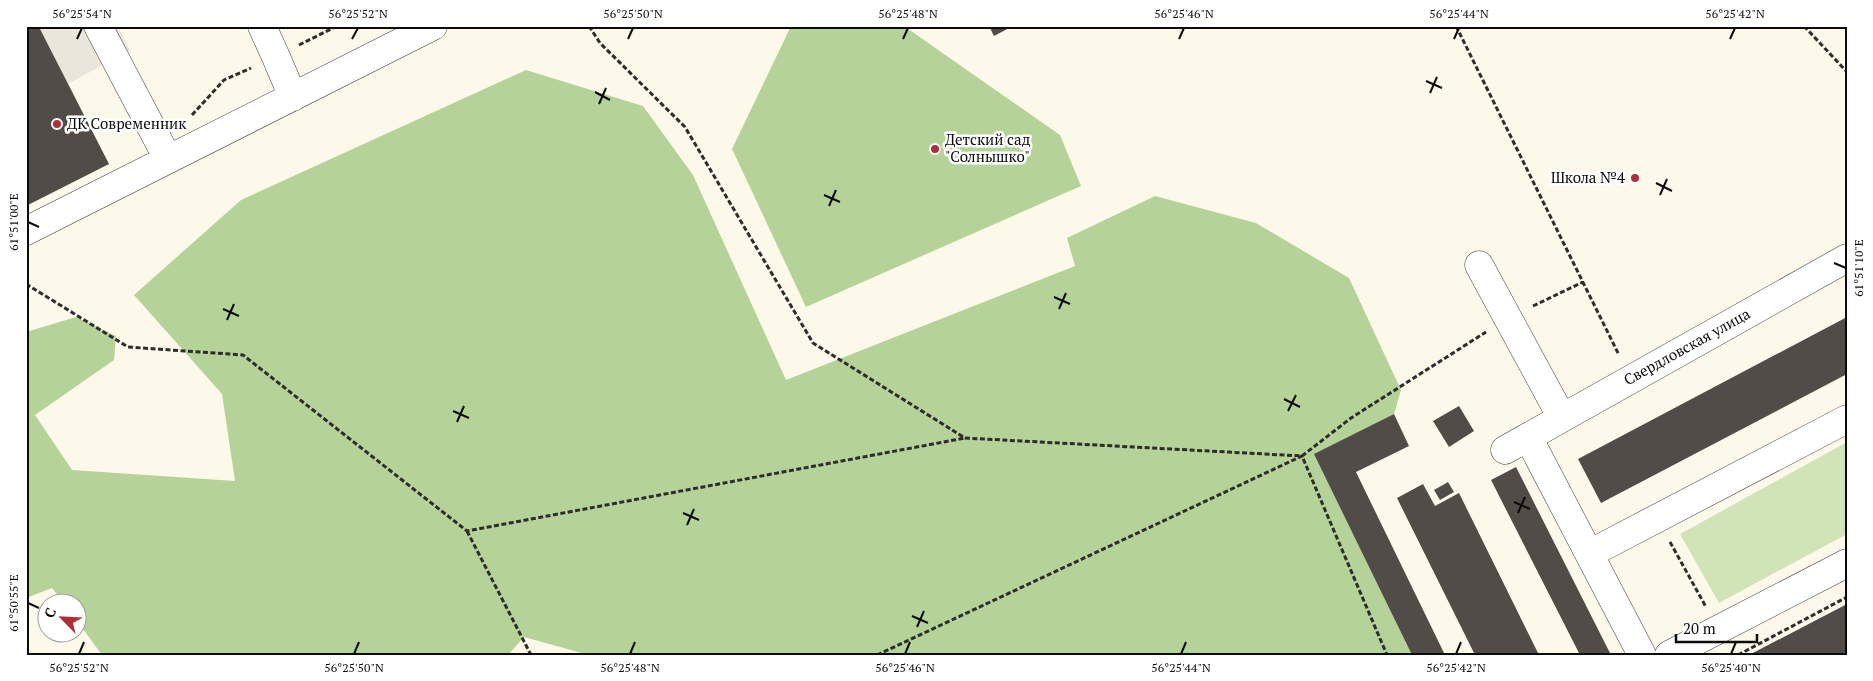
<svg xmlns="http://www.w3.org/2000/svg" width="1873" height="681" font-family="'PT Serif',serif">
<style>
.green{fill:#d0e4b7}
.forest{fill:#b5d398}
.plaza{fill:#ebe6db}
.building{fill:#524c48}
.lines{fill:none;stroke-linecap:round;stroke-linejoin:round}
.minor-casing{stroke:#3e3e3e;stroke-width:29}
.path{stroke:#2d2d2d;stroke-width:3;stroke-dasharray:5 2.5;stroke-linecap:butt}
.minor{stroke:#fff;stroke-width:28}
.ticks{fill:none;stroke:#0b0b0b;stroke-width:2}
.poi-dot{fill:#ae2f3a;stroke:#fff;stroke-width:2}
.labels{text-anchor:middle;stroke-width:5;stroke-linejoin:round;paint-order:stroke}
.poi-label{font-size:15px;fill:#0b0b0b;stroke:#fff;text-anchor:start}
.street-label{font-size:15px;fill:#0b0b0b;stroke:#fff}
.neatline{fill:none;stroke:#0b0b0b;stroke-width:2}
.ticks-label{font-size:12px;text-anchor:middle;fill:#0b0b0b}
</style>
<rect width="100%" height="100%" fill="#fdf9ea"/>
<path class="green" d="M1847 442V534L1719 603 1680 534Z"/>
<path class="forest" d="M791 26H904L1060 135 1081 186 806 307 732 149Z
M526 70 643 106 693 175 786 380 1075 266 1067 238 1155 196 1256 223 1349 278 1401 390 1394 414 1315 454 1412 655H589L524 637 508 655H102L78 622V604L64 603 52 588 26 598V332L76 317 116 336 114 360 35 415 72 470 235 481 222 394 134 295 241 200Z"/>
<path class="plaza" d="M38 26H118L130 50 68 84Z"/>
<path class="building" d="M26 26 39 27 109 164 26 206Z
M989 26H1013L994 36Z
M1847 317V374L1601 503 1578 459Z
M1459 406 1474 431 1449 447 1433 421Z
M1394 414 1409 446 1356 472 1445 655H1412L1314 454Z
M1516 467 1611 655H1580L1491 480Z
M1448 482 1454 492 1440 500 1434 490Z
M1423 484 1435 506 1459 493 1539 655H1475L1397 498Z
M1847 604V655H1749Z"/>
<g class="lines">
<g class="minor-casing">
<path id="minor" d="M98 26 168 159
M262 26 276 57 293 97
M26 231 433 26
M1479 265 1562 418
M1528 437 1642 655
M1505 450 1847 258
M1589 554 1847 419
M1669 655 1847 563"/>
</g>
<path class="path" d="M589 26 600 43 685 127 813 343 965 438 1302 456 1351 418 1486 332
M1456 26 1619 355
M1804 26 1847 72
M299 45 337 26
M192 115 224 80 251 68
M26 284 128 347 243 355 467 531 965 438
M1533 306 1583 282
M467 531 531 655
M1670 542 1706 607
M877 655 1302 456 1387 655
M1738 655 1847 597"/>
<use href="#minor" class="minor"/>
</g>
<path class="ticks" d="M77 39 82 28M352 39 358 28M628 39 633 28M903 39 908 28M1179 39 1184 28M1454 39 1459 28M1730 39 1735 28M1426 81 1442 88M595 92 610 100M1430 93 1437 77M599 104 606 88M1656 183 1672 191M824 195 840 202M1660 195 1667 179M829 206 836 190M28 222 39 227M1834 263 1846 268M1054 297 1070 304M223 309 239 316M1059 309 1066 293M227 320 234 304M1284 399 1300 407M453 411 469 418M1288 411 1296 395M457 422 464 406M1514 502 1530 509M683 513 699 520M1518 513 1525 497M687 525 694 509M28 603 39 608M912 616 928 623M917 627 924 611M79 654 84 642M354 654 359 642M630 654 635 642M905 654 910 642M1181 654 1186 642M1456 654 1461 642M1731 654 1736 642"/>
<g class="poi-dot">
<circle cx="57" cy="124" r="5"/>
<circle cx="935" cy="149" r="5"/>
<circle cx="1635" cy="178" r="5"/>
</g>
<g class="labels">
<g class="poi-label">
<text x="67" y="129">ДК Современник</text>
<text x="945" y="145">Детский сад<tspan x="945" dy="17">"Солнышко"</tspan></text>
<text x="1625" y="183" text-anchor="end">Школа №4</text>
</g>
<g class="street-label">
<text transform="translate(1687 347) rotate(-29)" y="5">Свердловская улица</text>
</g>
</g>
<rect width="1873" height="681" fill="none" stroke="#ffffff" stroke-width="55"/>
<g transform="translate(62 618) rotate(294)"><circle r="24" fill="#ffffff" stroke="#9d9d9d"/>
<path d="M0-4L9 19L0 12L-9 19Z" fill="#ae2f3a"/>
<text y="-8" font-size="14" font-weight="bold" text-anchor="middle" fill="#0b0b0b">С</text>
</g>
<path d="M1676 634v8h81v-8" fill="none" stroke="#0b0b0b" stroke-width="2.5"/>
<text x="1683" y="634" font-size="15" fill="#0b0b0b" stroke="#ffffff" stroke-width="4" paint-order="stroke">20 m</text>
<rect x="28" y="28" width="1818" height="626" class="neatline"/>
<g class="ticks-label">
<text x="82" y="18">56°25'54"N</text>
<text x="358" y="18">56°25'52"N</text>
<text x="633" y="18">56°25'50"N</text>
<text x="908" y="18">56°25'48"N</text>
<text x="1184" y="18">56°25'46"N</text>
<text x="1459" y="18">56°25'44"N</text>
<text x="1735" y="18">56°25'42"N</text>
<text transform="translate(14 222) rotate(-90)" y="4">61°51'00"E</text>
<text transform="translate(1859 268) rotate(-90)" y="4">61°51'10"E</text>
<text transform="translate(14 603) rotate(-90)" y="4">61°50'55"E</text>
<text x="79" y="672">56°25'52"N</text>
<text x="354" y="672">56°25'50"N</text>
<text x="630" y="672">56°25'48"N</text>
<text x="905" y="672">56°25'46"N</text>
<text x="1181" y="672">56°25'44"N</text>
<text x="1456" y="672">56°25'42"N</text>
<text x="1731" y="672">56°25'40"N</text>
</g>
</svg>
